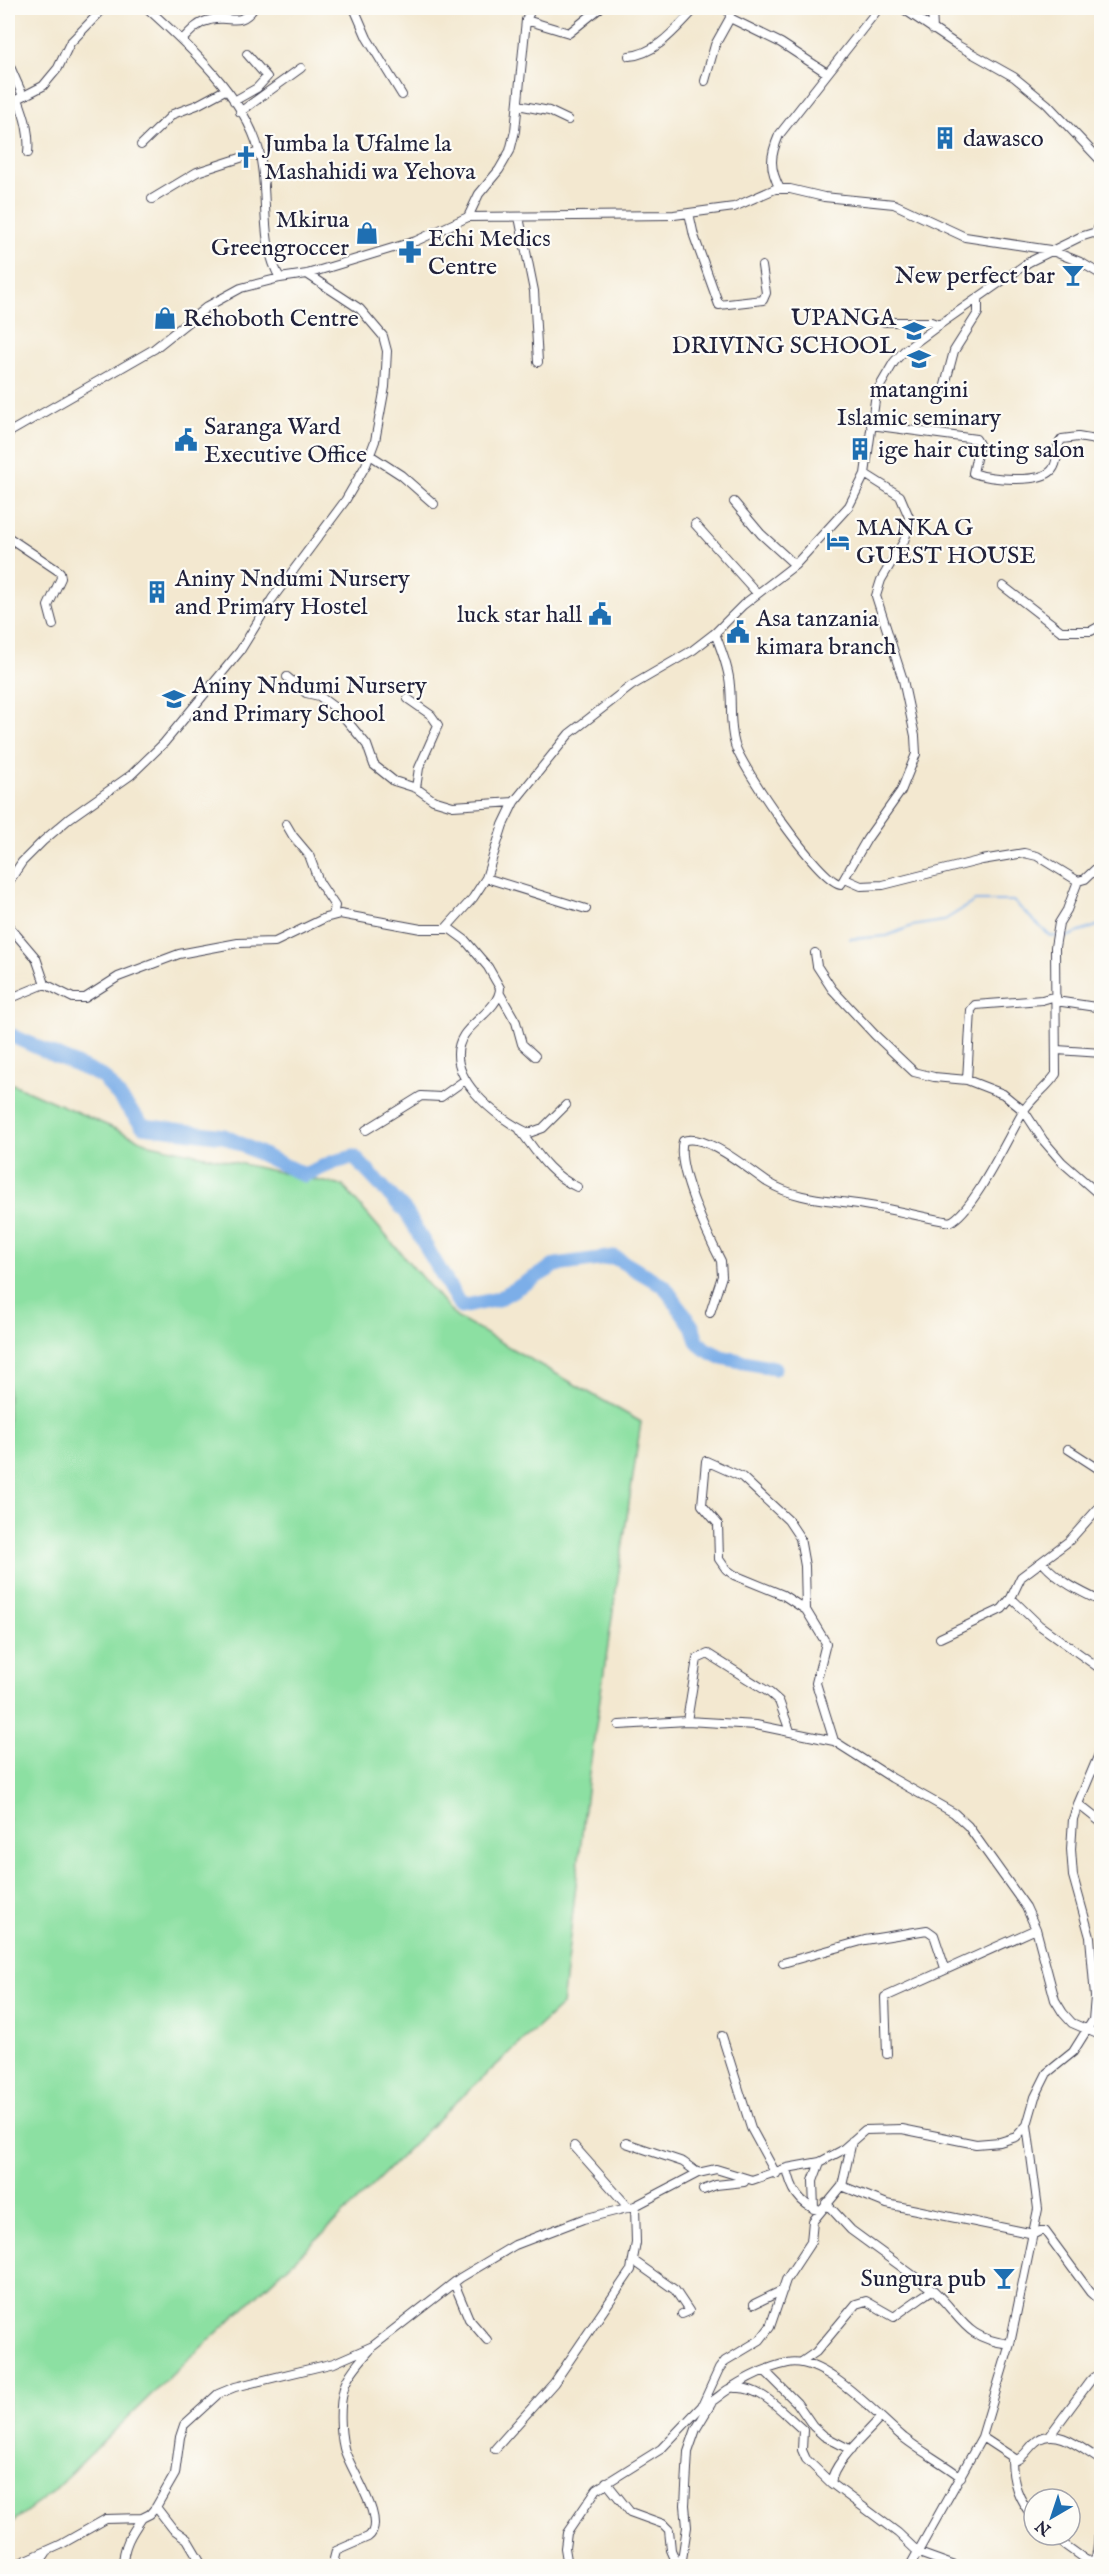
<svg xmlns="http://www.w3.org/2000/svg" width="1109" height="2574" font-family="'IM FELL English',serif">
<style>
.green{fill:#8ce0a2;stroke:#57816e;stroke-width:1.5}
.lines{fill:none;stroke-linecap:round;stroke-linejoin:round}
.stream{stroke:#7baee8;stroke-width:2}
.river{stroke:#7baee8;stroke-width:15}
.street-casing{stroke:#414051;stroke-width:10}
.street{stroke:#fff;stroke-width:8}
.labels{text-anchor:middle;stroke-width:4.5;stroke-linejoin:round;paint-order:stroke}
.poi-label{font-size:24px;fill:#22223b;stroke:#fdfcf7;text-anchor:start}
</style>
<rect width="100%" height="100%" fill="#fdfcf7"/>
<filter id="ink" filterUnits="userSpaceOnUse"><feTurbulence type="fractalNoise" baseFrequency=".0167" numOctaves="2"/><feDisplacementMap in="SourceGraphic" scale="12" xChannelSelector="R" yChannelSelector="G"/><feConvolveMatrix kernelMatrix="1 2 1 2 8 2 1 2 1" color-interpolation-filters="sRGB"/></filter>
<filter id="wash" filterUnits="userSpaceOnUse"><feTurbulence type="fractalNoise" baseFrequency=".008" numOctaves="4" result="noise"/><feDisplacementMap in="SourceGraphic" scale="24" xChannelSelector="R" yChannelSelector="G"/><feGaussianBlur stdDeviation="1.35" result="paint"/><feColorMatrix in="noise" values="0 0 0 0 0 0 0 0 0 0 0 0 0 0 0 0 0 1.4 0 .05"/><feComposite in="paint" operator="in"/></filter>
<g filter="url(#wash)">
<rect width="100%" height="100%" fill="#f3e8d0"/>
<path class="green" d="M8 1082 150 1144 343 1186 456 1317 641 1422 589 1773 562 2005 441 2116 349 2209 159 2387 50 2494 8 2525Z"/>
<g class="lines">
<path class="stream" d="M850 939 887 936 912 926 943 921 975 901H1013L1050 936 1066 937 1102 924"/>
<path class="river" d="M8 1034 103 1077 143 1126 224 1136 304 1175 334 1162 354 1157 406 1212 461 1307 498 1299 556 1265 614 1257 664 1286 692 1326 697 1341 705 1349 721 1357 774 1368"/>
</g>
</g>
<g filter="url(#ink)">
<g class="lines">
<g class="street-casing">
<path id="street" d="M147 8C187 44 245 97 259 151 270 192 258 240 280 278
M214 8 217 19
M354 8 367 38 402 95
M902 8 957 45 1014 77 1047 104 1102 162
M932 8 933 30
M730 18 781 43 827 73
M526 20 569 33 600 8
M182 40C190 32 198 22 210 20 231 15 239 28 254 8
M629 56C657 54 677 27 696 8
M8 62 23 96
M705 81 715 45 730 18 729 8
M18 99C25 117 30 134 28 153
M234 101 257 88 267 77 247 54
M8 104 43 86 58 68 70 43 104 8
M518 105 549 111 568 120
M240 112 301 68
M141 145 173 114 197 105 225 90
M780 189C769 168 770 156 779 135L879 8
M152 199 197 172 259 152
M689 213 694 236 719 305 763 300 766 293 762 266
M468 217 479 194 499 170 510 151 515 131 526 20 532 8
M519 217 534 291 538 362
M1096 233 1102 219
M884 322H931L939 325
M944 389 954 351 978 313V299
M871 425 976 439 979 444 973 473C989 479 1040 484 1052 470 1060 461 1054 447 1062 439L1078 437 1102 441
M8 433 154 349 208 306 241 288 280 278 307 274 416 241 468 217 674 215 734 207 775 189H790L824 197 894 204 965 237 1050 250 1080 262 1102 275
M370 455 401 475 434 504
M734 502 761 534 795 565
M695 524 757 593
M8 537 60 572 61 578 48 606 53 625
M1003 586 1061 631H1091L1102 625
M715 633C721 650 729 668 730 686 732 706 729 725 735 745 742 768 820 883 841 884L867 839 901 791 916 754 915 736 903 680 876 596 881 580 904 541 909 525V517L900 496 865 474
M287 677 306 693 319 696 338 710 367 745 374 765 394 781 416 788 433 800 453 806 514 802
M408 699 431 715 438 725 419 768 416 788
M286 824 293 836 309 855 319 882 335 906 333 915
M486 878 586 909
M845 879 861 886 883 885 982 860 1024 853 1037 856 1078 881 1085 879 1102 863
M8 883 22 862 43 841 70 818 131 775 164 743 240 651 272 599 345 501 366 465 375 441 385 387 387 351 383 336 360 309 307 274
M8 925 36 958 45 984
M446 928 473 898 486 878 503 825 514 802 569 734 631 686 693 650 715 633 743 605 795 565 849 506 865 474 876 393 894 362 904 351 939 325 1029 262 1080 237 1093 233 1102 235
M815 953 817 966 832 989 875 1035 914 1072 934 1077 967 1080 1003 1094 1024 1111 1043 1140 1062 1162 1102 1197
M500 994 516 1022 522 1044 535 1056
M16 996 45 984 73 998H85L118 977 179 954 238 943 275 942 325 918 340 914 421 929H450L465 940 488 967 500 988C500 1006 473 1021 464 1035 439 1073 498 1120 529 1133L543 1128 566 1105
M1056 1001 1102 1008
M1057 1050 1102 1053
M967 1080 971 1010 975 1005 1042 1000 1056 996
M366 1130 421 1096 441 1097 465 1080
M520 1130C538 1154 550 1175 577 1187
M710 1313 722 1276 721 1261C708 1236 675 1166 683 1141 705 1132 749 1170 767 1182 799 1201 829 1199 864 1205 893 1209 921 1217 950 1222 974 1211 1008 1137 1023 1112 1031 1098 1047 1088 1056 1074L1055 947 1059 923 1067 910 1078 881
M1068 1449 1102 1471
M1043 1563C1060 1582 1079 1591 1102 1602
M1011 1598 1039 1625 1102 1670
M806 1610 783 1595 734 1575 726 1569 719 1559 718 1524 702 1505 706 1461 742 1477 788 1520 800 1538 805 1566 806 1610 826 1643 816 1683 834 1741
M940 1638 1002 1609 1011 1598 1021 1577 1069 1541 1102 1504
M687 1721 697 1659 708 1654 770 1693 779 1701 790 1731
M619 1725 687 1721 756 1725 834 1741 892 1778 954 1813 968 1826 1026 1907 1036 1929 1055 2000 1063 2013 1072 2023 1102 2036
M1078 1804 1102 1823
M783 1963 865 1940 927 1930 934 1935 945 1968
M722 2036 751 2128 776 2174
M887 2054 885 1997 1036 1929
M626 2143 683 2162 698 2173
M574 2146 629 2208
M787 2168C791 2189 799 2204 820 2211
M842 2186 887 2204 1034 2234 1040 2231H1045L1090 2292 1102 2303
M703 2190 716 2185 744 2182
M826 2203 851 2230 933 2290
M814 2209 813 2181 820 2162
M634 2261 675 2290 689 2311 682 2314
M454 2283 469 2319 487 2340
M754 2304 783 2290
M803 2361 816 2352 856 2304 866 2301 894 2317C899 2313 931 2290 933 2290 963 2318 964 2339 1010 2344
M765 2371 797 2403 813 2426 824 2436 851 2450
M735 2388C762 2386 783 2413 803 2430L802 2450 806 2459 831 2483
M702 2406 719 2369 725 2361 760 2340 770 2327 786 2280 811 2242 813 2221 842 2186 852 2141
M880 2418C867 2434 833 2462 831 2483L898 2533 919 2553 955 2566
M1050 2435 1090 2381 1094 2377 1102 2380
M982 2437 1017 2460C1026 2455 1030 2445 1038 2440 1058 2426 1084 2451 1102 2461
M495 2449 554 2383 631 2270 636 2243 635 2206
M1012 2458C1012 2482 1018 2500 1034 2518
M606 2482 630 2512 663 2524 669 2530 671 2550 678 2566
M156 2507 173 2529 187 2539 203 2566
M1051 2535 1087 2561 1095 2560C1102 2539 1096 2518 1102 2497
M13 2566 60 2545 106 2519 142 2518 150 2514 156 2507 175 2474 180 2437 184 2425 218 2394 235 2387 334 2363 373 2346 460 2278 515 2245 583 2219 635 2206 698 2173 716 2169 752 2180 787 2168 820 2162 841 2151 865 2130 902 2129 976 2144 1000 2142 1016 2137 1027 2125
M37 2566 46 2553
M123 2566C123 2546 131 2534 142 2518
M337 2566 334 2559 336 2551 368 2537C389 2522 349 2469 344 2448 340 2431 339 2406 344 2388 347 2375 361 2360 370 2350
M568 2566 565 2548 567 2533 597 2489 661 2449 702 2406C713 2403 719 2395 729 2389 746 2378 768 2367 788 2363 824 2355 877 2416 904 2438 922 2452 943 2463 961 2477
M681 2566 687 2527 685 2505 688 2452 696 2429 711 2404
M910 2566 982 2437 1010 2344 1038 2209 1027 2125 1035 2097 1047 2073 1073 2052 1093 2020 1095 1997 1090 1937 1073 1876 1071 1849 1073 1819 1078 1804 1102 1747"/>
</g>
<use href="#street" class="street"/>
</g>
</g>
<defs>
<g id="building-bare" transform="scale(1.8)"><path d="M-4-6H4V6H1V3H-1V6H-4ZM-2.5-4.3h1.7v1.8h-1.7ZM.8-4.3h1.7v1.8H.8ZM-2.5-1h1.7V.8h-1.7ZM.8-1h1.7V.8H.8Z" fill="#1f6fb2" stroke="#fdfcf7" stroke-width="2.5" paint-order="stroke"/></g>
<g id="church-bare" transform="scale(1.8)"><path d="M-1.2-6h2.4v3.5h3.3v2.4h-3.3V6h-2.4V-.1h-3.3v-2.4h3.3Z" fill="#1f6fb2" stroke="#fdfcf7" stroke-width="2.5" paint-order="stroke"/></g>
<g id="shop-bare" transform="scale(1.8)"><path d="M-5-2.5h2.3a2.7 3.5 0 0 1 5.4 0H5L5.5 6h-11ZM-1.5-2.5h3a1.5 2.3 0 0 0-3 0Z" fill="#1f6fb2" stroke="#fdfcf7" stroke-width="2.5" paint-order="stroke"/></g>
<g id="pharmacy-bare" transform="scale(1.8)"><path d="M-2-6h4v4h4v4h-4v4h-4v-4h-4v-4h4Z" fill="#1f6fb2" stroke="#fdfcf7" stroke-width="2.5" paint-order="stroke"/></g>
<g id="bar-bare" transform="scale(1.8)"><path d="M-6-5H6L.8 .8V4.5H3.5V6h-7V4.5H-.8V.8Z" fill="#1f6fb2" stroke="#fdfcf7" stroke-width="2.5" paint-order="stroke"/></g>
<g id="university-bare" transform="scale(1.8)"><path d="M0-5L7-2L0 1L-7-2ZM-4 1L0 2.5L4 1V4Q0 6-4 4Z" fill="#1f6fb2" stroke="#fdfcf7" stroke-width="2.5" paint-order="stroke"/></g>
<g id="school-bare" transform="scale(1.8)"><path d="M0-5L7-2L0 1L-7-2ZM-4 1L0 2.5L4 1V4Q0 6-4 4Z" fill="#1f6fb2" stroke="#fdfcf7" stroke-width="2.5" paint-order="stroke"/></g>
<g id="civic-bare" transform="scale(1.8)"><path d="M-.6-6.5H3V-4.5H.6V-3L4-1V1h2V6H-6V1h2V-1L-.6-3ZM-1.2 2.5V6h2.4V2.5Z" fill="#1f6fb2" stroke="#fdfcf7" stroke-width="2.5" paint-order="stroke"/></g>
<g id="hotel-bare" transform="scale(1.8)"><path d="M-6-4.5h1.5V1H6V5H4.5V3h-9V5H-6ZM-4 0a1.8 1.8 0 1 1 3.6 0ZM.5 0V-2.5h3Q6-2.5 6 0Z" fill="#1f6fb2" stroke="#fdfcf7" stroke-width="2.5" paint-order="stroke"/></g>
</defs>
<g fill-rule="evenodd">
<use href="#building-bare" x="945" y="138"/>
<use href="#church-bare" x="246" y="157"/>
<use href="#shop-bare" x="367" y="233"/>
<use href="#pharmacy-bare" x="410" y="252"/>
<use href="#bar-bare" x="1073" y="275"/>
<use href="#shop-bare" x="165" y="318"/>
<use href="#university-bare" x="914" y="331"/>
<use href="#school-bare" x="919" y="359"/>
<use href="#civic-bare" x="186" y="440"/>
<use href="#building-bare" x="860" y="449"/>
<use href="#hotel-bare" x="838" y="541"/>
<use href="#building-bare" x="157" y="592"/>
<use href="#civic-bare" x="600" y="614"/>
<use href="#civic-bare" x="738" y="632"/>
<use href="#school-bare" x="174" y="699"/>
<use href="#bar-bare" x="1004" y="2278"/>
</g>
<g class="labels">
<g class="poi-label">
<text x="963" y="146">dawasco</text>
<text x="264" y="151">Jumba la Ufalme la<tspan x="264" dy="28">Mashahidi wa Yehova</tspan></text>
<text x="349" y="227" text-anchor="end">Mkirua<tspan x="349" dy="28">Greengroccer</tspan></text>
<text x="428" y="246">Echi Medics<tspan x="428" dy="28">Centre</tspan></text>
<text x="1055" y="283" text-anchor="end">New perfect bar</text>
<text x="896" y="325" text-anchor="end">UPANGA<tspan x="896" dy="28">DRIVING SCHOOL</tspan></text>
<text x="183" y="326">Rehoboth Centre</text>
<text x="919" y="397" text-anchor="middle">matangini<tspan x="919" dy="28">Islamic seminary</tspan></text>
<text x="204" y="434">Saranga Ward<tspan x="204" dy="28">Executive Office</tspan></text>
<text x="878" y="457">ige hair cutting salon</text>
<text x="856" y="535">MANKA G<tspan x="856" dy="28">GUEST HOUSE</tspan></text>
<text x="175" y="586">Aniny Nndumi Nursery<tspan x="175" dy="28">and Primary Hostel</tspan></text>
<text x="582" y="622" text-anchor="end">luck star hall</text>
<text x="756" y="626">Asa tanzania<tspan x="756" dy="28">kimara branch</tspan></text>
<text x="192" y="693">Aniny Nndumi Nursery<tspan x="192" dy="28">and Primary School</tspan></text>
<text x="986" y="2286" text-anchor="end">Sungura pub</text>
</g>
</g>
<rect width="1109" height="2574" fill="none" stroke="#fdfcf7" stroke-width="30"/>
<g transform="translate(1052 2517) rotate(219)"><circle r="28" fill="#fdfcf7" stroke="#a5a5ac" stroke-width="1.5"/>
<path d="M0-4.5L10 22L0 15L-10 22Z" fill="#1f6fb2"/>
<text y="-9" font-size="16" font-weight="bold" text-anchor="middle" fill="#22223b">N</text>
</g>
</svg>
